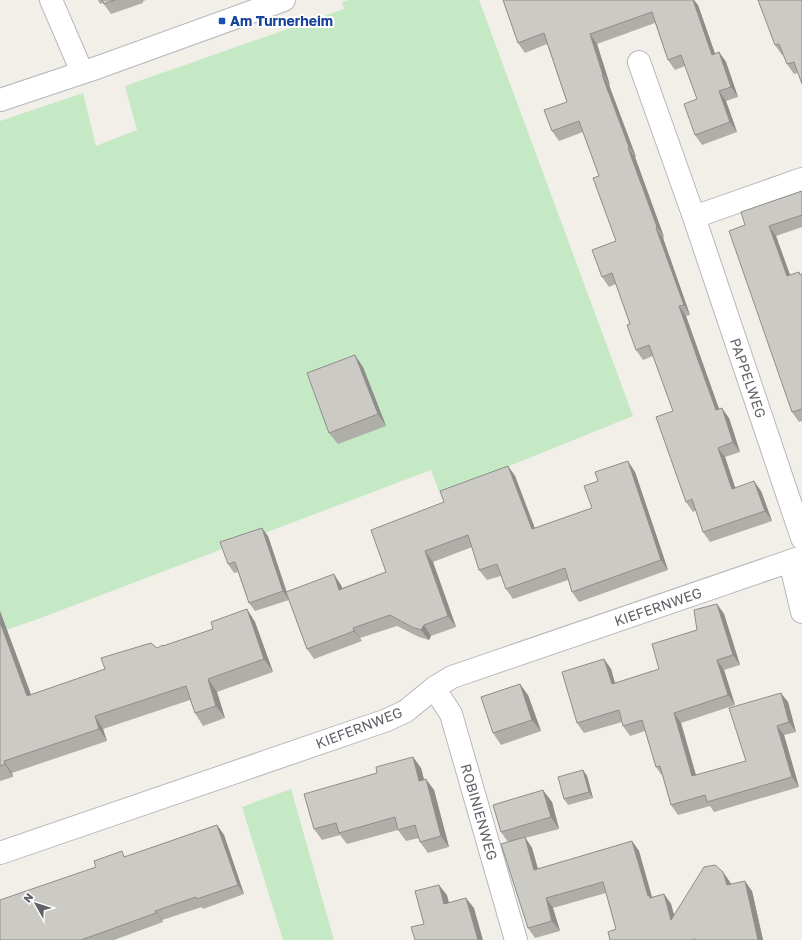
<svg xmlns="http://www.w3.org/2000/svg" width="802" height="940" font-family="'Golos Text',sans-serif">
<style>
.green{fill:#c5e8c5}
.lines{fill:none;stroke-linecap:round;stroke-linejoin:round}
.minor-casing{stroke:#b5b8bc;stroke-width:24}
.minor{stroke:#fff;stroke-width:22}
.wall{fill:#afaea9}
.shaded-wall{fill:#8f8d8a}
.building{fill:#cccac5;stroke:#8f8d8a}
.transit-dot{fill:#1a4fb4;stroke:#fff;stroke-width:1.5}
.labels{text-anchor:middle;stroke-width:4;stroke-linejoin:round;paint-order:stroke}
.transit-label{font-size:14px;font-weight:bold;fill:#164399;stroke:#fff;text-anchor:start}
.street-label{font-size:14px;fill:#5f6368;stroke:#fff}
</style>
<rect width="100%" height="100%" fill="#f1efe8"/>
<path class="green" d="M349 0H479L633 416 440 494 431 470 38 619 0 632V121L83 93 96 146 137 130 125 86 344 9 342 2Z
M291 789 334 940H283L242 807Z"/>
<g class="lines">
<g class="minor-casing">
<path id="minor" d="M51 0 82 72
M639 62 694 217
M0 100 99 67 284 0
M802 179 694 217 802 538
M790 561 802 612
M434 688 451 714 516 940
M0 853 387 720 406 711 434 688 452 677 802 557"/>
</g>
<use href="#minor" class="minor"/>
</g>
<path class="wall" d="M98 0H146L143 1V3L111 14 103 3 100 4Z
M503 0 698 5 715 54 719 52 726 62 738 97 726 101 737 132 702 145 695 135 697 99 685 66 675 70 668 60 655 23 597 44 610 85H609L636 157H635L664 237 663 238 690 315 686 316 705 370 719 409 729 418 740 452 725 457 735 488 761 491 772 521 710 542 703 532 696 510 693 512 686 502 673 411 653 356 643 360 636 350 630 324 616 284 609 287 602 277 616 241 599 176 583 132 559 141 552 131 567 102 547 44 525 53 518 43Z
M802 0 798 73 794 74 787 64 783 55H782L775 45Z
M802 191V227L776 236 790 275 799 272 800 274H802V421L799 422 792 412 745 225Z
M363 367 386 426 338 444 329 433Z
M508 466 515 476 535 528 592 508 635 472 668 570 579 602 572 592 568 580 513 599 506 589 501 576 487 580 479 570 472 547 433 562 456 627 431 636 429 640 419 637 397 626 360 638 362 641 314 659 307 649 289 600 255 611 249 603 238 572 234 573 228 564 268 536 287 592 341 585 342 588 386 572 444 502Z
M717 604 724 614 740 665 724 670 735 705 681 723 696 775 746 761 788 702 796 732 784 735 799 787 714 812 710 806 678 815 671 805 663 777 656 767 645 731 630 736 623 726 622 722 584 733 577 723 604 659 611 669 615 683 659 669 697 630Z
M247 609 255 622 273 672 217 692 225 718 203 726 195 713 190 700 103 729 107 741 12 773 13 777 0 781V611L31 695 105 669 157 648 164 646 213 629Z
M528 695 541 731 501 745 493 733Z
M413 757 421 768 424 779 434 790 449 847 428 853 420 842 419 838 406 841 398 830 347 844 340 835 322 840 314 829 377 773Z
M583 770 587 776 593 798 568 805 564 799Z
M552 802 559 829 525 838 532 848 538 869 632 841 639 851 652 897 664 894 671 904 674 915 730 882 731 884 752 891 763 940H610L616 929 606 893 553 908 560 931 535 938 528 928 508 842 501 832Z
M217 825 224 835 244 894 203 909 202 907 162 920 163 922 114 940H0L126 857Z"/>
<path class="shaded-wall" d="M693 0H694L698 5 719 65 712 55Z
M590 34 597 44 610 85 603 75Z
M719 52 726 62 738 97 731 87Z
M602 75 609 85 636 157 629 147Z
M719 91 726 101 737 132 730 122Z
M628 148 635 157 664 237 657 227Z
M769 226 776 236 794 286 787 276Z
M656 228 663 238 690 315 684 305Z
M679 306 686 316 723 420 716 410Z
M355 355 363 367 386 426 378 414Z
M722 408 729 418 740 452 733 442Z
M718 448 725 457 739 499 732 489Z
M628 461 635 472 668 570 661 560Z
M508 466 515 476 539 540 532 529Z
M754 481 761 491 772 521 765 511Z
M262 528 268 536 289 600 283 591Z
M425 551 433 562 456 627 448 616Z
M334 574 341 585 347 600 339 590Z
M717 604 724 614 740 665 733 655Z
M247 609 255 622 273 672 264 659Z
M0 611 36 708 27 696 0 622Z
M424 625 431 636 429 640 421 630Z
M353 628 360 638 362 641 354 631Z
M604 659 611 669 618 694 612 684Z
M717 660 724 670 735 705 728 695Z
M208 679 217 692 225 718 216 706Z
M520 684 528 695 541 731 532 720Z
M781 693 788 702 796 732 789 722Z
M674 713 681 723 699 786 692 776Z
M95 716 103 729 107 741 99 729Z
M777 726 784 735 799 787 792 777Z
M413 757 421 768 427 792 419 781Z
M4 761 12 773 13 777 5 764Z
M583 770 587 776 593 798 589 792Z
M426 779 434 790 449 847 441 836Z
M543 790 552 802 559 829 551 817Z
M217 825 224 835 244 894 238 885Z
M525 837 532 848 541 880 534 870Z
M632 841 639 851 653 901 648 896Z
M723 872 730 882 734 895 727 885Z
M745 881 752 891 763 940H758Z
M439 885 447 895 452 914 444 904Z
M664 894 671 904 678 930 671 920Z
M466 898 474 908 483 940H478Z
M546 898 553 908 560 931 552 921Z
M155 911 162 920 163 922 156 913Z"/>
<path class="building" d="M102 0H115L104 4Z
M503 0H693L712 55 719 52 731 87 719 91 730 122 695 135 684 104 697 99 681 55 668 60 652 12 590 34 603 75H602L629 147 628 148 657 227 656 228 684 305 679 306 698 360 716 410 722 408 733 442 718 448 732 489 754 481 765 511 703 532 692 499 686 502 656 417 673 411 649 345 636 350 627 325 630 324 612 273 602 277 592 250 616 241 593 178 599 176 579 121 552 131 544 110 567 102 544 33 518 43Z
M758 0H802V84L794 62 787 64 779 44 775 45Z
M802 191V215L769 226 787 276 799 272 800 275 802 274V409L792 412 729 231 745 225 741 212Z
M355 355 378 414 329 433 307 373Z
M628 461 661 560 572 592 565 568 506 589 497 564 479 570 468 535 425 551 448 616 424 625 421 630 412 627 390 615 353 628 354 631 307 649 286 592 334 574 339 590 386 572 371 530 444 502 440 491 508 466 532 529 592 508 584 486 598 481 595 472Z
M262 528 283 591 249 603 235 562 228 564 220 542Z
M717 604 733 655 717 660 728 695 674 713 692 776 746 761 729 708 781 693 789 722 777 726 792 777 707 802 705 795 671 805 660 766 656 767 642 720 623 726 619 710 577 723 562 672 604 659 612 684 659 669 652 644 697 630 694 610Z
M247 609 264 659 208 679 216 706 195 713 186 686 95 716 99 729 4 761 5 764 0 766V622L27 696 105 669 101 658 151 643 157 648 163 645V646L213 629 211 622Z
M520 684 532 720 493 733 481 697Z
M413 757 419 781 426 779 441 836 420 842 415 825 398 830 395 817 339 833 336 823 314 829 304 794 377 773 376 767Z
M583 770 589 792 564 799 558 777Z
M543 790 551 817 501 832 493 805Z
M217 825 238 885 197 899 196 897 155 911 156 913 81 940H0V900L96 867 94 861 122 851 124 857Z
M525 837 534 870 632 841 648 896 649 895 650 898 664 894 671 920 704 867 715 865 723 872 727 885 745 881 758 940H695V939L691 940H610L608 932 616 929 603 882 546 898 552 921 528 928 501 844Z
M439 885 444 904 466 898 478 940H415L411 927 424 924 415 891Z"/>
<rect class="transit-dot" x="218" y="17" width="8" height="8" rx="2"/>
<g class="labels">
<g class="transit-label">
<text x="230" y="26">Am Turnerheim</text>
</g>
<g class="street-label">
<text transform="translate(748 378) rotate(71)" y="5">PAPPELWEG</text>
<text transform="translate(658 607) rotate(-19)" y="5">KIEFERNWEG</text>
<text transform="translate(359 728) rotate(-21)" y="5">KIEFERNWEG</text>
<text transform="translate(479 812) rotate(74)" y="5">ROBINIENWEG</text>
</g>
</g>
<g transform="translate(36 904) rotate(309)" stroke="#ffffff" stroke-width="3" paint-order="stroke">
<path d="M0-3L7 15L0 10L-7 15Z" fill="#5f6368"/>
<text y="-6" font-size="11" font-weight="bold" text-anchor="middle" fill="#5f6368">N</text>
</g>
</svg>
